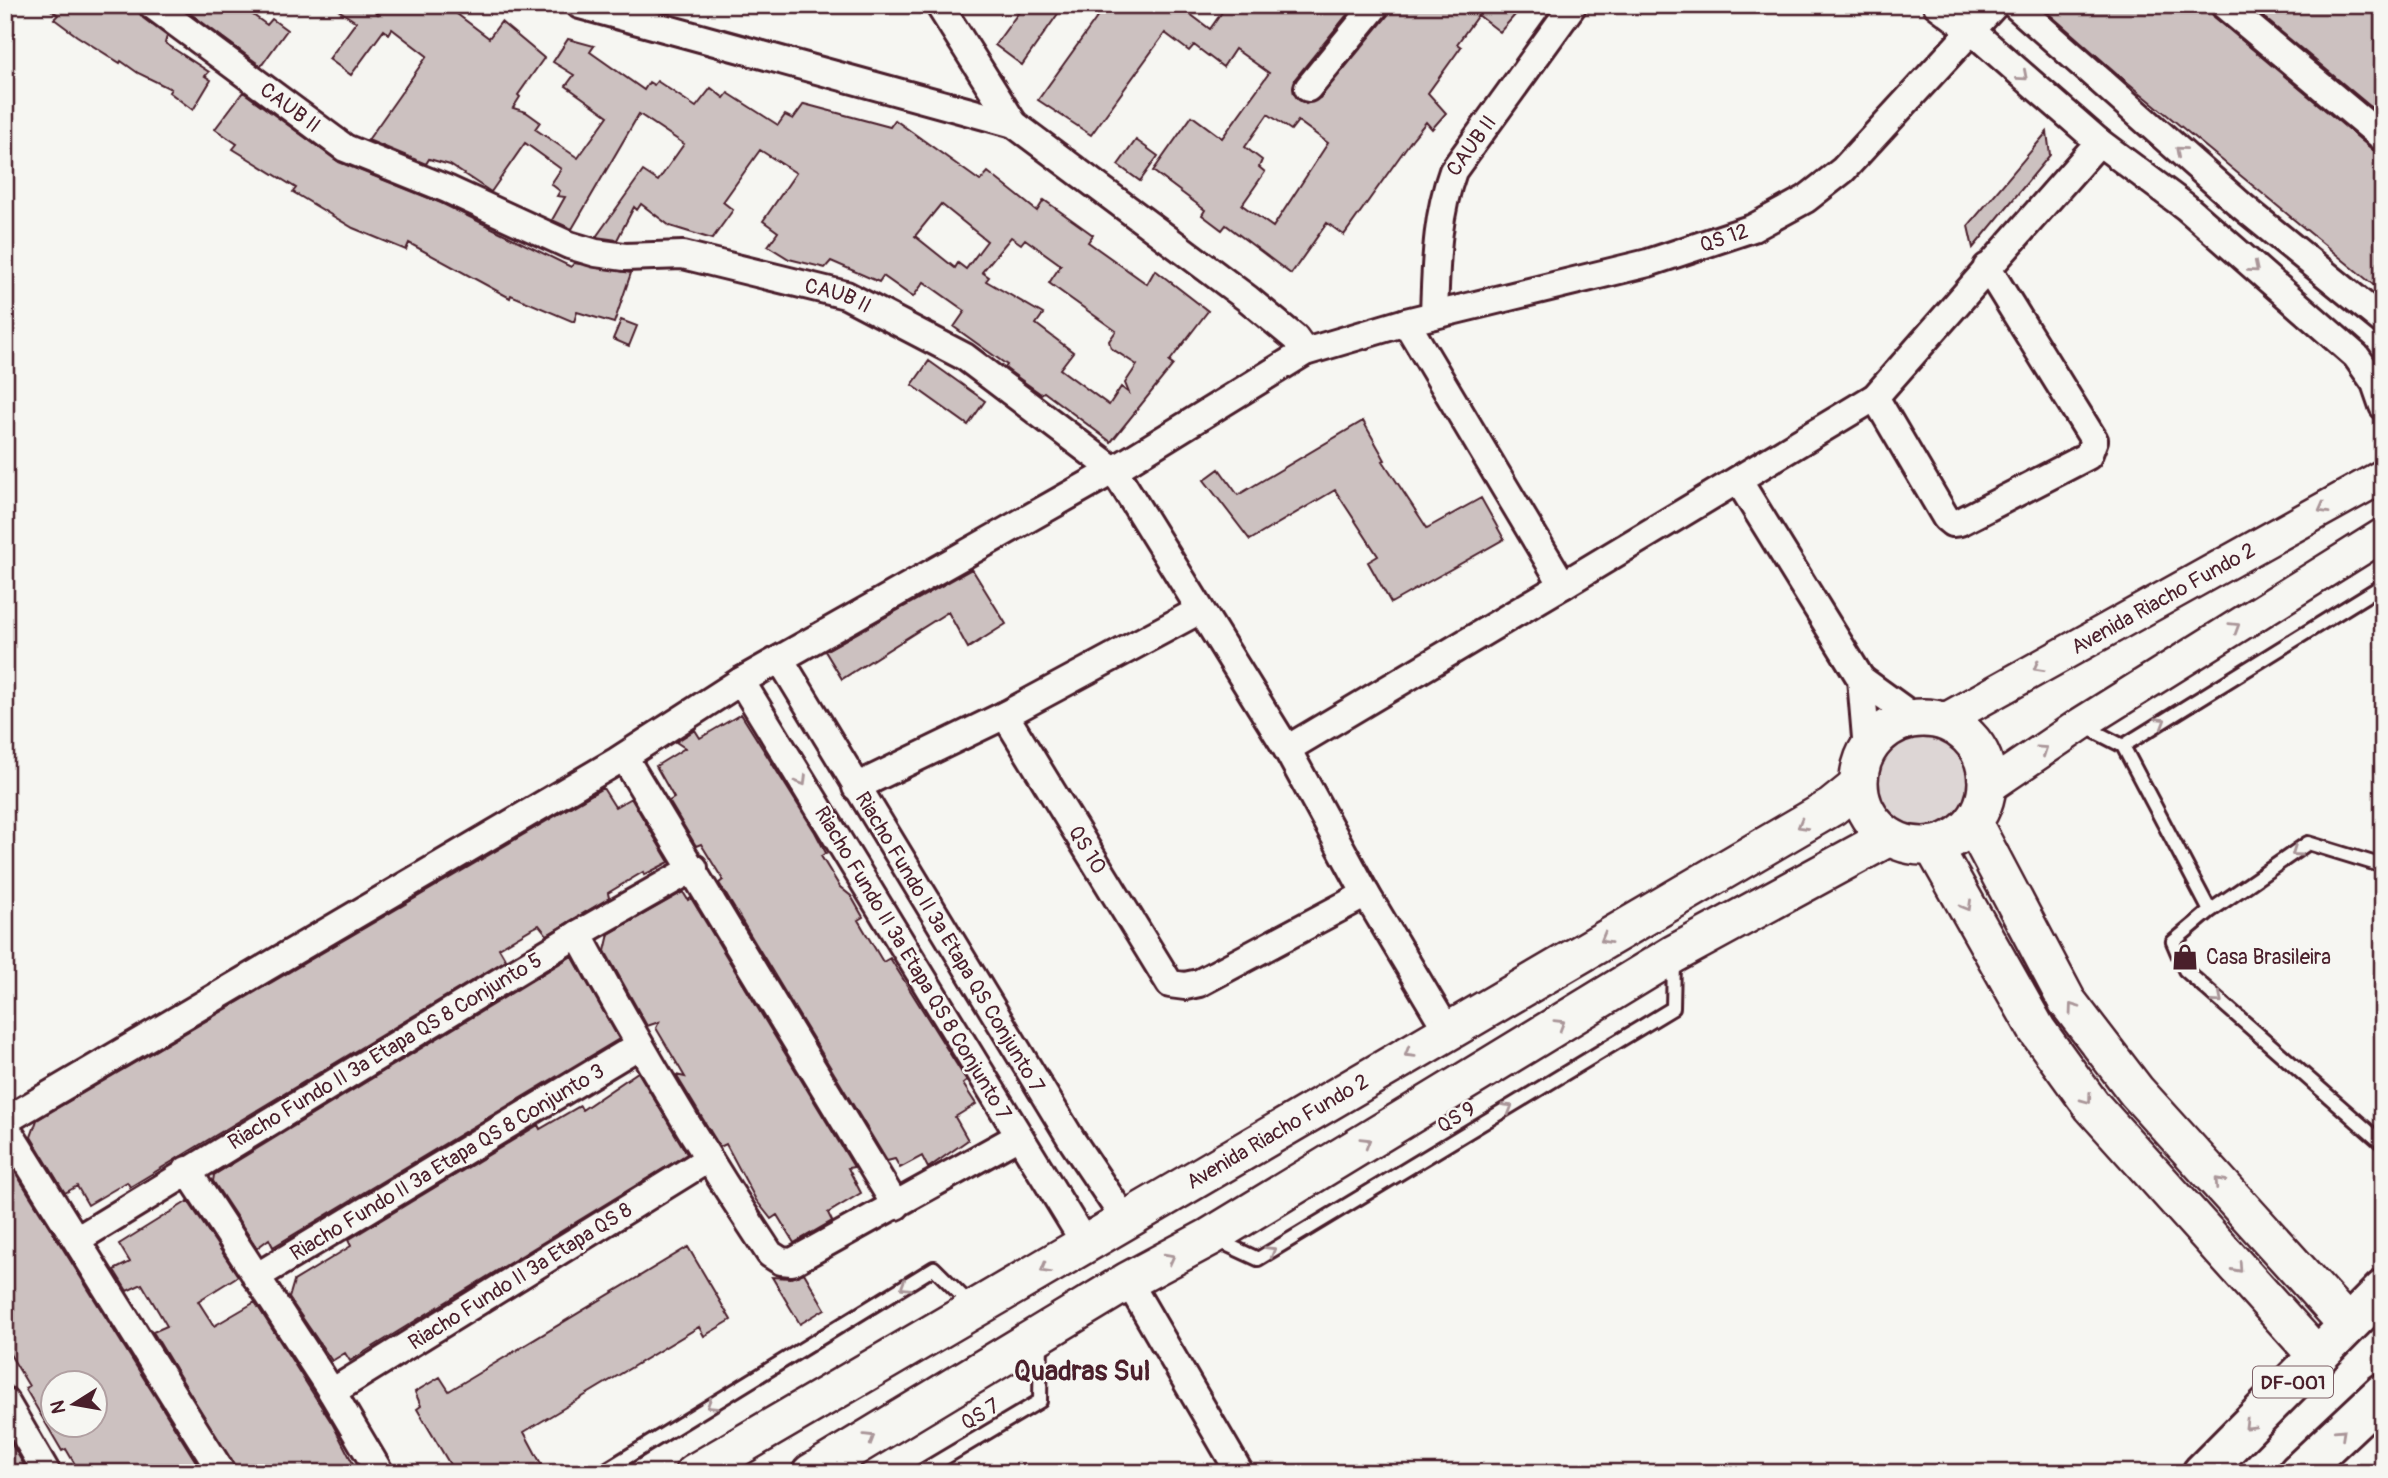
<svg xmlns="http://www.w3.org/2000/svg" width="2388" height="1478" font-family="Pangolin,sans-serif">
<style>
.green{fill:#ddd6d5;stroke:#947a80;stroke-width:2}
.building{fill:#ccc1c0;stroke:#4a1f2b;stroke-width:2;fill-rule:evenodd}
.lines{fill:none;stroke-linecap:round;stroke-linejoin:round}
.service-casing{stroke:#4a1f2b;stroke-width:18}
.minor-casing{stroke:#4a1f2b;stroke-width:32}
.tertiary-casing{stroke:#4a1f2b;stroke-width:37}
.secondary-casing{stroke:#4a1f2b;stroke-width:42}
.trunk-casing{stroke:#4a1f2b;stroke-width:44}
.service{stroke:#f6f6f2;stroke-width:12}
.minor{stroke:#f6f6f2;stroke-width:26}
.tertiary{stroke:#f6f6f2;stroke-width:32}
.secondary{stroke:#f6f6f2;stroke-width:37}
.trunk{stroke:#f6f6f2;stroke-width:38}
.oneway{stroke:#a99598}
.labels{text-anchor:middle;stroke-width:5;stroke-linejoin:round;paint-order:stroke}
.shield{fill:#f6f6f2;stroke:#7e6067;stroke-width:2}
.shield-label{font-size:19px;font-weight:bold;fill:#4a1f2b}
.street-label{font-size:21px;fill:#4a1f2b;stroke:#f6f6f2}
.poi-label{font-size:21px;fill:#4a1f2b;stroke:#f6f6f2;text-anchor:start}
.district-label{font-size:28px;font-weight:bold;fill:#4a1f2b;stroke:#f6f6f2}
</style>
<rect width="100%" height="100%" fill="#f6f6f2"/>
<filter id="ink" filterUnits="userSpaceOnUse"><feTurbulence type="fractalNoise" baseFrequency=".0143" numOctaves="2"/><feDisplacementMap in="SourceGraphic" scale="14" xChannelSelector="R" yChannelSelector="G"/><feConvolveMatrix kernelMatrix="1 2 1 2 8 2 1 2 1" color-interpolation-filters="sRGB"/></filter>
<g filter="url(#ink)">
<path class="green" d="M1873 782a49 49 0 1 1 98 0a49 49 0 1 1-98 0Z"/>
<path class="building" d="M44 5H134L143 18 167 36 165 43 209 72 205 76 211 80 193 110 169 92 171 89 138 73 121 61 120 63 77 36 54 19 58 15Z
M179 5H239L267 25 272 19 287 30 261 66Z
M331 5H367L378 14 384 5H445L489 38 501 22 544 58 518 95 520 97 513 108 526 112 540 122 535 129 578 158 608 116 566 86 574 75 553 62 568 39 594 46 590 52 644 90 649 82 654 85 657 81 696 107 711 88 724 98 728 93 778 125 785 115 793 119 804 104 890 127 895 120 980 181 988 172 1037 211 1044 200 1093 235 1088 242 1147 284 1155 270 1208 311 1169 362 1173 365 1111 442 1044 392 1041 394 1020 379 1005 368 1007 365 954 327 965 311 924 282 913 297 883 276 879 282 831 261 825 268 789 259 768 246 778 232 763 221 796 173 760 150 723 202 733 210 712 239 670 226 641 204 637 210 634 207 617 240 596 237 643 171 658 181 684 144 639 114 572 229 552 220 565 197 557 196 560 191 551 184 561 169 525 143 491 192 450 165 429 159 426 164 368 140 427 56 392 29 389 34 384 30 351 75 329 59 356 22ZM941 204 987 241 966 269 958 263 955 268 915 236ZM1011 237 1021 244 1025 239 1061 265 1049 283 1116 331 1109 341 1111 348 1137 365 1125 383 1129 393 1121 387 1109 405 1060 369 1073 352 1036 324 1043 314 986 281 989 277 982 272Z
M1024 5H1064L1022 65 995 45Z
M1106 5H1178L1210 29 1227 5H1355L1295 79 1294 94 1306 104 1320 98 1388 15 1391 5H1503L1515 15 1500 32 1478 15 1457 44 1461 47 1428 93 1446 113 1432 129 1426 122 1413 138 1344 235 1327 223 1291 274 1226 225 1222 230 1202 215 1205 210 1153 171 1192 116 1222 138 1269 73 1235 49 1223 67 1194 45 1189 51 1165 33 1091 135 1038 100ZM1268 114 1291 130 1298 121 1328 143 1273 227 1242 205 1265 172 1259 167 1262 160 1245 147Z
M2039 5H2209L2214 17 2373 150 2383 153V293L2121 77Z
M2249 5H2383V117Z
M243 92 339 162 441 203 571 267 574 263 631 273 614 323 577 312 574 322 511 295 510 298 409 243 406 250 353 228 293 192 296 188 233 149 237 144 215 129Z
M2047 132 2050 155 1973 248 1968 226Z
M1136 140 1158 156 1140 181 1118 165Z
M621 320 637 326 629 346 613 339Z
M929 361 985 401 968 425 912 385Z
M1363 421 1385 460 1383 461 1427 528 1481 498 1504 539 1391 603 1368 562 1378 556 1335 490 1250 540 1204 480 1219 469 1238 495Z
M972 569 1006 624 968 648 948 612 842 679 825 651Z
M741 714 815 832 826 853 821 856 840 887 851 896 863 917 858 920 883 962 890 958 967 1081 963 1084 976 1104 955 1117 968 1140 928 1168 922 1156 900 1168 895 1159 887 1161 719 883 723 880 701 844 696 846 669 801 674 798 656 766 685 748 676 742 695 730 700 738Z
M603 788 615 807 631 798 669 862 644 875 643 872 608 893 609 898 547 935 539 925 531 929 499 948 506 960 130 1187 127 1182 88 1205 77 1186 65 1193 31 1137 37 1120Z
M683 892 688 900 691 898 854 1167 848 1168 861 1193 828 1213 832 1221 794 1243 777 1215 771 1219 756 1200 726 1144 720 1147 676 1075 685 1077 656 1028 659 1022 647 1026 605 951 609 934Z
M572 956 619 1039 273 1247 269 1239 257 1248 213 1181 214 1175Z
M638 1072 687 1154 350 1361 345 1353 332 1361 289 1298 294 1281 351 1246 348 1240 538 1125 540 1129 580 1106 582 1110Z
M5 1156 203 1473H80L66 1449 62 1451 25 1388 29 1386 5 1346ZM52 1383H94V1425H52Z
M188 1201 238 1276 198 1301 214 1326 255 1302 333 1425 358 1473H238L153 1332 167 1326 142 1284 127 1291 114 1270 130 1262 119 1244Z
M688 1247 731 1320 704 1336 699 1327 524 1432 546 1473H455L417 1409 421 1406 415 1392 440 1377 449 1391Z
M804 1273 825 1309 800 1324 772 1277 791 1278Z
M5 1433 27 1470 28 1473H5Z"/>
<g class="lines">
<g class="service-casing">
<path id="service" d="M2084 726 2123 746 2383 585
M2123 746 2210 911
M2383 866 2308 843 2210 911 2173 942 2185 970 2383 1144
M1217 1240 1258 1259 1673 1008 1674 961
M601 1473 934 1268 973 1307
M919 1473 1040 1401 1041 1339"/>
</g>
<g class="minor-casing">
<g id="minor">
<path id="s1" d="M152 5 345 148 447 189 569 245 596 253 625 257 683 255 846 295 965 357 1114 470 1287 749 1366 894 1447 1030"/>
<path d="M580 5 1014 124 1248 299 1295 338 1305 352"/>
<path d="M939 5 1014 124"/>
<path d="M1937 5 1972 31 2099 142 2186 207 2356 356 2375 383 2383 406"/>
<path d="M2015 5 2243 207 2383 321"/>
<path d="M2224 5 2383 138"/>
<path d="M1308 88 1376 5"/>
<path id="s2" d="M1434 313C1436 264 1436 218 1453 171L1573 5"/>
<path id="s3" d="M1406 322 1648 263 1753 228 1806 199 1843 170 1995 5"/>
<path d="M1875 397 1946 518 1952 523 1960 522 2088 456 2094 440 1987 267"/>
<path d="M1738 480 1861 679"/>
<path d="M1563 585 1875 397 2099 142"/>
<path d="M780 659 1073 1142 1126 1221"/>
<path d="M741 681 1086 1245"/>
<path id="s4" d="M1005 715 1170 984 1185 986 1199 983 1366 894"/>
<path d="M1867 750 1861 679 1915 718"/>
<path d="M624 757 896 1206"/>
<path d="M856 787 1005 715 1200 610"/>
<path d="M578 934C637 1044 701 1150 770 1254L781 1261 792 1262 1019 1136"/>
<path d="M5 1121 617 761 741 681 1114 470 1305 352 1406 322 1563 585 1287 749"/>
<path d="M5 1126 222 1473"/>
<path d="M187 1170 332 1392 380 1473"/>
<path d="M78 1239 578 934 694 868"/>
<path d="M256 1277 638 1046"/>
<path d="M1128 1281 1240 1473"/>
<path d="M332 1392 708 1159"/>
<path d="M5 1401 47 1473"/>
</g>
</g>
<g class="tertiary-casing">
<g id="tertiary">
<path id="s5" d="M1943 721 2383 476"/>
<path d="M1987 788 2081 724 2383 535"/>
</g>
</g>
<g class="secondary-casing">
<g id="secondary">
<circle cx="1923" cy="782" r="64"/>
<path d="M1973 823 2067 1001 2136 1091 2347 1324"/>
<path d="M1933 846 2037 1030 2092 1106 2318 1357"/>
<path id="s6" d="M694 1473 1832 807 1858 786"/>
<path d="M811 1473 1128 1281 1210 1237 1674 954 1889 837"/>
</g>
</g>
<g class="trunk-casing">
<path id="trunk" d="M2202 1473 2383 1290
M2298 1473 2383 1393"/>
</g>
<use href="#service" class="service"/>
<use href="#minor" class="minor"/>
<use href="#tertiary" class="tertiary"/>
<use href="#secondary" class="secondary"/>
<use href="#trunk" class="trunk"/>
</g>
<defs><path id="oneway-chevron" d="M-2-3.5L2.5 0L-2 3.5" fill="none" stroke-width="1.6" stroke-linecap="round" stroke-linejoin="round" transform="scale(1.75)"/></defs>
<g class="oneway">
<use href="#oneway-chevron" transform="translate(2023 76) rotate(41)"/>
<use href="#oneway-chevron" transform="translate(2180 151) rotate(-139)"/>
<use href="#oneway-chevron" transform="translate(2254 268) rotate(40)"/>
<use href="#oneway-chevron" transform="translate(2323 509) rotate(151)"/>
<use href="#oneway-chevron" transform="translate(2235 627) rotate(-32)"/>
<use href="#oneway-chevron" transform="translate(2038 667) rotate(151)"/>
<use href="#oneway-chevron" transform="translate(2161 722) rotate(-32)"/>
<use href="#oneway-chevron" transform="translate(2043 750) rotate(-34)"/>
<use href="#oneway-chevron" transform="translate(802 781) rotate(59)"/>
<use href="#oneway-chevron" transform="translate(1802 825) rotate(150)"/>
<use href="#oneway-chevron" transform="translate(2296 852) rotate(145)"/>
<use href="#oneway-chevron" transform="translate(1967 906) rotate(60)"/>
<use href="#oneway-chevron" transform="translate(1605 939) rotate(150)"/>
<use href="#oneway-chevron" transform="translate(2218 999) rotate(41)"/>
<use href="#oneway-chevron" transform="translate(2073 1008) rotate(-126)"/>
<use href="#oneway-chevron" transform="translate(1560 1024) rotate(-31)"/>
<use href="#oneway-chevron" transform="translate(1409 1053) rotate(149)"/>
<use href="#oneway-chevron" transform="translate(2087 1099) rotate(53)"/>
<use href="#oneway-chevron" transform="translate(1508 1108) rotate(-31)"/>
<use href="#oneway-chevron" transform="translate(1366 1142) rotate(-31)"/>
<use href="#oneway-chevron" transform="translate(2219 1182) rotate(-132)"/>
<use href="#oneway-chevron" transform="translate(1271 1251) rotate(-31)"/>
<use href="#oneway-chevron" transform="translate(1170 1258) rotate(-28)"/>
<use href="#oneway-chevron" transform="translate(2238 1268) rotate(48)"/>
<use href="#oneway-chevron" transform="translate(1045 1269) rotate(150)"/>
<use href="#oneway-chevron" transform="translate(905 1286) rotate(148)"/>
<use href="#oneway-chevron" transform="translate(711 1405) rotate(148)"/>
<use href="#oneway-chevron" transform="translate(2249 1425) rotate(135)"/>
<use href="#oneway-chevron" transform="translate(2341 1433) rotate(-43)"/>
<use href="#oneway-chevron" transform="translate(870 1438) rotate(-31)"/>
</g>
</g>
<defs>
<g id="shop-bare" transform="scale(2.1)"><path d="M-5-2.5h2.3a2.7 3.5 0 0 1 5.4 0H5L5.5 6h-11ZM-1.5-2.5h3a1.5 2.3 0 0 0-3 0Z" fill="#4a1f2b" stroke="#f6f6f2" stroke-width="2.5" paint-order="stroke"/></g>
</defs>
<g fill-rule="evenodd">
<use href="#shop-bare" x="2185" y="957"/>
</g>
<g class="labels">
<rect class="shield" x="2253" y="1366.5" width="80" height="31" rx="5"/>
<g class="shield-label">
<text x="2293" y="1389">DF-001</text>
</g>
<g class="street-label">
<text dy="7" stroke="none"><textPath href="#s1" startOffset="172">CAUB II</textPath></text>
<text dy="7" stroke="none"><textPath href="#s2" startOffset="175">CAUB II</textPath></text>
<text dy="7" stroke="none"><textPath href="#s3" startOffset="329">QS 12</textPath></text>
<text dy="7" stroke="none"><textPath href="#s1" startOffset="760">CAUB II</textPath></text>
<text dy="7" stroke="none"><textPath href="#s5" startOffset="252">Avenida Riacho Fundo 2</textPath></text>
<text dy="7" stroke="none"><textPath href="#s4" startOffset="158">QS 10</textPath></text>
<text transform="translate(950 942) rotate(59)" y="7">Riacho Fundo II 3ª Etapa QS Conjunto 7</text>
<text transform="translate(913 963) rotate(59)" y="7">Riacho Fundo II 3ª Etapa QS 8 Conjunto 7</text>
<text transform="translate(385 1051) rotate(-31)" y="7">Riacho Fundo II 3ª Etapa QS 8 Conjunto 5</text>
<text transform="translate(1456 1117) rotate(-31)" y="7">QS 9</text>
<text dy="7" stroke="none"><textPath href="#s6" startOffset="676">Avenida Riacho Fundo 2</textPath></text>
<text transform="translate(447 1162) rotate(-31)" y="7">Riacho Fundo II 3ª Etapa QS 8 Conjunto 3</text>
<text transform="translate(520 1276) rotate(-32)" y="7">Riacho Fundo II 3ª Etapa QS 8</text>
<text transform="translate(980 1414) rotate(-31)" y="7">QS 7</text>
</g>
<g class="poi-label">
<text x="2206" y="964">Casa Brasileira</text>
</g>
<g class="district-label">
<text x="1082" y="1380">Quadras Sul</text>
</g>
</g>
<rect width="2388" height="1478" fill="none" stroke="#f6f6f2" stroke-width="28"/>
<rect x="14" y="14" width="2360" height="1450" fill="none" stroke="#4a1f2b" stroke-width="2.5" filter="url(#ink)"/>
<g transform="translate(74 1404) rotate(259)"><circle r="33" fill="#f6f6f2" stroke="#b1a0a2" stroke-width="2"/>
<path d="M0-5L12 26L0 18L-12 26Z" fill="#4a1f2b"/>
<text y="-10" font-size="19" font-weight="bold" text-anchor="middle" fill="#4a1f2b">N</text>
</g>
</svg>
